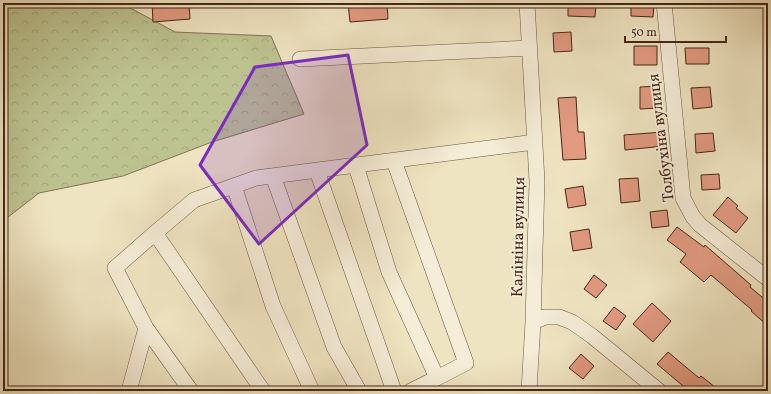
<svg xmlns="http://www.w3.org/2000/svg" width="771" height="394" font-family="Vollkorn,serif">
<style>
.forest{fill:url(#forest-crowns);stroke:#827454}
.building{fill:#e29a81;stroke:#472518}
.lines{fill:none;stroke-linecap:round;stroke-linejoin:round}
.minor-casing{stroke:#715542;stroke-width:16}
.minor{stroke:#f5edd7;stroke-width:15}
.marked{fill:#7b2cbf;fill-opacity:0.2;stroke:#7b2cbf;stroke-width:3;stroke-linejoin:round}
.labels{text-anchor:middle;stroke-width:3.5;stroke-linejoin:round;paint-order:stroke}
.street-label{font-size:16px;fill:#472518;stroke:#f5edd7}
</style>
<defs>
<pattern id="forest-crowns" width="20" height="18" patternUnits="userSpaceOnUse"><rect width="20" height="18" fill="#bdc390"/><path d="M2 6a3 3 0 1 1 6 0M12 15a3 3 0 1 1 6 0" fill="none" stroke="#a4a77b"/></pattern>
</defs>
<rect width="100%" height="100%" fill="#efe4c1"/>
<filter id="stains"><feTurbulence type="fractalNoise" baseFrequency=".005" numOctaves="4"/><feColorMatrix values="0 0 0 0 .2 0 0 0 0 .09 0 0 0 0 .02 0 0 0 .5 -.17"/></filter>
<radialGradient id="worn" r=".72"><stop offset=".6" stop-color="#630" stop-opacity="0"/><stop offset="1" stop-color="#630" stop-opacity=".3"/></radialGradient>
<path class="forest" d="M3 3H121L175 32 271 36 304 114 212 142 123 176 39 193 3 221Z"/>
<path class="building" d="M152 3H189L190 19 153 22Z
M348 3H387L388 19 350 22Z
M568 3H596L595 17 568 16Z
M631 3H654L653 17 631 16Z
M571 32 572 51 554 52 553 33Z
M634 46H657V65H634Z
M685 48H709V64H686Z
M659 86 660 108 640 109V87Z
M710 87 712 107 693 109 691 88Z
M576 97 578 132H584L586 159 563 160 558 98Z
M663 132 664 146 625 150 624 135Z
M713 133 715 151 696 153 695 134Z
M719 174 720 189 702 190 701 175Z
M638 178 640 201 621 203 619 179Z
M583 186 586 205 568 208 565 189Z
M728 197 738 206 736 208 748 218 736 233 713 215Z
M667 210 669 226 652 228 650 212Z
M677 227 704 247 705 245 751 285 750 287 768 302V326L751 311 752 310 711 275 704 282 680 262 686 254 667 240Z
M589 229 592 248 573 251 570 232Z
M594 275 607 285 596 298 584 289Z
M652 303 671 321 653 342 633 324Z
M614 307 626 316 616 330 603 321Z
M668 352 699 378 701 376 720 391H689L657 364Z
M581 354 594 366 583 379 569 368Z"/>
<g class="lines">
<g class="minor-casing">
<path id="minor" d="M527 3 537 181 533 322 529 391
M664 3 683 198 693 217 700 225 768 279
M300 59 529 48
M394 161 466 363 437 378
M356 166 389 272 437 378 411 391
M317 171 394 391
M273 176 334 347 359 391
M234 186 273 306 312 391
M155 233 263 391
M533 322 545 317H559L572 322 592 336 659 391
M129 391 146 328
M191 391 146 328 115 268 155 233 194 200 256 178 535 142"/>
</g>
<use href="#minor" class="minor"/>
</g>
<path class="marked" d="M348 55 367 145 259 244 200 165 255 67Z"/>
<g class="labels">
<g class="street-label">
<text transform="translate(660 138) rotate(-97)" y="6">Толбухіна вулиця</text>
<text transform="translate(517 237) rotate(-89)" y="6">Калініна вулиця</text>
</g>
</g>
<rect width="771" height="394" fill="none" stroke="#efe4c1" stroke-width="16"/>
<rect x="4" y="4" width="763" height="386" fill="none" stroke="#472518" stroke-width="2"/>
<rect x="8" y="8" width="755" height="378" fill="none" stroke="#472518"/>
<path d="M625 36v6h101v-6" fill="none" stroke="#472518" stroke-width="2"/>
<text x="631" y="36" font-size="12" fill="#472518" stroke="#f5edd7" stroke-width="3" paint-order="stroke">50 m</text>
<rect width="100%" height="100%" filter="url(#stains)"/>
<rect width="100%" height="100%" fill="url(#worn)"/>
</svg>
